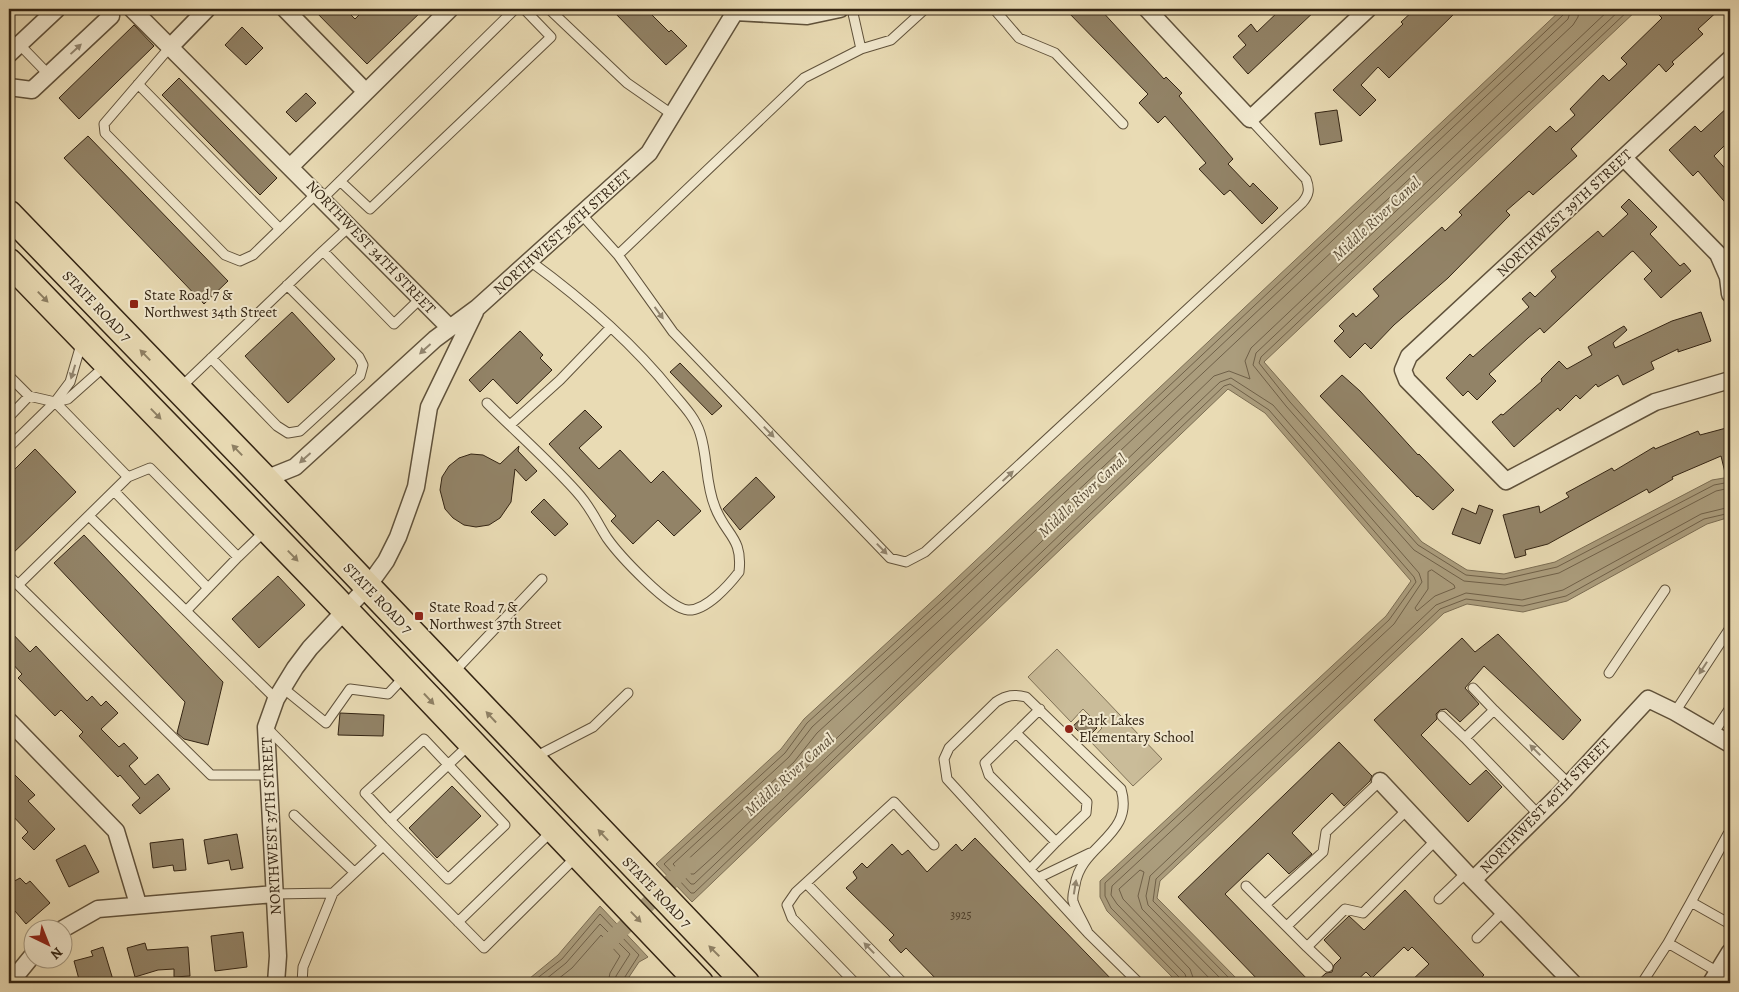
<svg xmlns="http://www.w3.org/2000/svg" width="1739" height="992" font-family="Alegreya,serif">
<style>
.green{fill:#cabc99;stroke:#7e7056}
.water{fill:#ab9d7d;stroke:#7b6d53}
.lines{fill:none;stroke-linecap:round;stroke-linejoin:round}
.shore{stroke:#6f6048;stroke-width:1}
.canal{stroke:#ab9d7d;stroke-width:16}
.building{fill:#928367;stroke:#332413}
.service-casing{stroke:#60523b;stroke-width:11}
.minor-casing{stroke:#60523b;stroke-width:19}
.primary-casing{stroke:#332413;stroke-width:29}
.service{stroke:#f1e8ce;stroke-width:9}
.minor{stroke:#f1e8ce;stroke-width:16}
.primary{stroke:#e9dbb4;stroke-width:26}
.oneway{fill:#928670}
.oneway2{fill:#8e8064}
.poi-dot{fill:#8f2418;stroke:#f1e8ce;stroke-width:2}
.labels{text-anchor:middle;stroke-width:4;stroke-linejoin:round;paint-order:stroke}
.number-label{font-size:12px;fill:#4b3c28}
.street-label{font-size:15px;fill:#332413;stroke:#f1e8ce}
.poi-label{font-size:15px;fill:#332413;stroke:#f1e8ce;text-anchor:start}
.water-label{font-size:16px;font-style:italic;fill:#5d4e38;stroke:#f1e8ce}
</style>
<rect width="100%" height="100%" fill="#e9dbb4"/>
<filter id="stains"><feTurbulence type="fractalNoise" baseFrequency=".004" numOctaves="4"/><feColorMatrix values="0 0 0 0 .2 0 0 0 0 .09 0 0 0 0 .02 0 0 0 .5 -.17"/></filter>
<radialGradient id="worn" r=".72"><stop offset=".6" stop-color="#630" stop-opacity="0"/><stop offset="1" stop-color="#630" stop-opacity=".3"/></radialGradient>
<path class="green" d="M1057 649 1162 759 1133 786 1090 741 1102 728 1083 709 1071 722 1028 677Z"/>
<path class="water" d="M1562 9H1638L1264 362 1422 542 1467 570 1504 574 1555 562 1712 480 1730 477V517L1707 524 1567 601 1523 612 1467 604 1444 613 1160 881 1157 898 1241 983H1178L1107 911 1100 897V881L1386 616 1411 581 1265 413 1228 389 692 902 656 864 781 749 804 719 939 595Z
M600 906 648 957 639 962 625 983H524L558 955Z"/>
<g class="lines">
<path class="shore" d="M1579 9 1578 17 1573 25 952 609 817 733 794 762 684 863V866L691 874H694L715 855 1214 376 1229 371 1250 379 1245 361 1251 348 1610 9
M1621 9 1256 353 1253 365 1286 406 1414 550 1464 581 1505 585 1559 573 1716 491 1730 488
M1630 9 1261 357 1259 363 1290 402 1418 545 1466 575 1504 579 1557 567 1714 485 1730 482
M1432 570 1454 585 1455 588 1435 596 1417 611 1415 608 1428 589V572Z
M531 983 562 959 600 914 639 955 621 983
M541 983 566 963 600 924 630 954 616 976 615 983
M553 983 572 968 601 935 620 956 610 973 608 983
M1182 983 1180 978 1111 908 1105 896V883L1389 620 1416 582 1414 577 1269 410 1230 384 1224 386 694 893H691L664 864 785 753 807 723 943 599 1563 15 1565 9
M1188 983 1185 974 1117 904 1111 895 1112 886 1394 624 1422 582 1419 573 1273 405 1231 378 1220 382 694 884H691L673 864 789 757 812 727 947 603 1568 19 1571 9
M1195 983 1190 969 1123 899 1119 889 1140 870 1144 872 1138 896 1142 909 1214 983
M1225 983 1148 905 1146 896 1150 876 1436 605 1466 593 1522 600 1563 590 1701 514 1730 507
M1234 983 1153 901 1156 879 1440 609 1466 599 1523 606 1566 596 1704 519 1730 513"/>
<path class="canal" d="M607 944 688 865"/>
</g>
<path class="building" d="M313 9H345L355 19 365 9H424L367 64Z
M611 9H646L669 32 671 30 687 46 666 65Z
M1065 9H1100L1164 79 1166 77 1182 93 1179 96 1233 159 1228 164 1250 187 1253 183 1278 208 1262 224 1230 190 1224 195 1199 169 1206 163 1165 116 1158 123 1139 103 1148 94Z
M1281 9H1317L1248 74 1233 57 1246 45 1238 36 1251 24 1257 32Z
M1415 9H1459L1389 78 1378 67 1361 85 1376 100 1360 116 1333 90 1403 24 1401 22Z
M1653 9H1720L1698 29 1703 34 1672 62 1674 64 1666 72 1659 64 1571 149 1577 156 1533 195 1529 191 1506 211 1510 215 1448 278 1394 325 1371 349 1365 343 1350 358 1334 341 1344 331 1339 326 1353 313 1356 317 1379 296 1373 289 1442 227 1445 231 1462 215 1459 212 1550 126 1556 132 1575 115 1570 109 1603 75 1609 81 1627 64 1621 58 1662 18Z
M134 25 154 46 79 119 59 98Z
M242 27 263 48 246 65 225 45Z
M179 78 277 178 260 195 162 95Z
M306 93 316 103 296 122 286 112Z
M1730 105V140L1714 156 1730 174V208L1698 171 1693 176 1669 150 1695 126 1701 132Z
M1337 110 1342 141 1320 145 1315 113Z
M88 136 228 281 204 304 64 158Z
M1629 199 1657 227 1650 234 1680 266 1684 263 1691 271 1661 298 1644 279 1652 271 1633 251 1631 252 1544 333 1540 328 1528 338 1489 374 1496 381 1477 400 1468 391 1463 396 1446 378 1470 354 1473 357 1529 307 1522 299 1530 292 1535 297 1556 277 1551 271 1598 231 1603 237 1628 214 1621 207Z
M292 312 335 359 288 403 245 356Z
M1701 312 1711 341 1678 352V349L1651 362 1654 369 1623 385 1618 375 1598 387 1596 384 1580 399 1576 395 1560 411 1558 408 1514 447 1492 422 1501 414 1503 415 1542 381 1541 379 1559 361 1567 369 1592 355 1588 347 1624 326 1627 330 1613 343 1615 348 1672 321Z
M520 331 543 355 540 358 552 370 517 404 493 379 480 392 469 380Z
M680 363 722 406 712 415 670 372Z
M1342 375 1360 391 1418 455 1419 454 1454 490 1433 510 1418 496 1417 497 1320 396Z
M585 410 602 427 579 448 599 469 620 450 651 483 663 471 701 511 674 536 658 520 633 544 611 521 616 516 549 444Z
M1730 427V477H1726L1721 456 1672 477 1673 479 1649 493 1647 489 1548 544 1525 550 1526 555 1515 558 1503 515 1539 506 1540 513 1569 497 1566 493 1612 468 1614 471 1654 447 1655 449 1698 431 1700 435Z
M519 446 518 451 537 471 526 481 515 469 511 502 500 518 489 525 476 527 464 525 453 518 445 509 440 490 442 477 449 466 459 458 471 454 483 455 500 464Z
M35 449 76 492 9 557V475Z
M756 477 775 497 740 530 723 509Z
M544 499 568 524 555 536 531 512Z
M1479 505 1493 510 1480 544 1452 534 1462 508 1476 514Z
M84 535 223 682 208 745 184 739 177 733 185 702 54 563Z
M278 576 305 605 259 648 232 619Z
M9 630 30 652 36 646 87 701 92 696 101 706 106 701 118 713 101 729 119 747 124 743 138 758 129 766 145 785 158 774 170 789 140 814 132 805 140 798 120 775 118 777 79 736 83 732 61 710 55 716 18 678 22 674 9 660Z
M1498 634 1581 720 1563 740 1484 666 1465 688 1479 704 1460 722 1446 709 1440 710 1436 714 1437 719 1421 735 1470 785 1486 770 1502 787 1468 822 1374 720 1462 638 1475 652Z
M340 713 384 715 383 736 338 735Z
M1085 715 1097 728 1086 739 1073 726Z
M1339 742 1372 776 1370 781 1344 806 1332 793 1292 833 1312 854 1289 874 1268 853 1225 894 1311 983H1261L1178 897Z
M9 769 35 795 28 801 55 829 34 850 22 838 28 832 9 812Z
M452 786 481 816 437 858 409 828Z
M237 834 243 868 231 870 229 860 208 864 204 840Z
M975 838 1115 983H940L906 948 901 953 889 940 894 935 846 888 857 878 853 872 862 863 867 868 892 844 902 855 908 850 927 872 956 844 962 851Z
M183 839 186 870 174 871 173 865 153 868 150 843Z
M85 845 99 872 69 887 56 860Z
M20 878 26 884 30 881 50 903 26 924 9 904V884Z
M1405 890 1484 975 1476 983H1409L1429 964 1412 947 1408 951 1404 947 1372 978 1366 972 1354 983H1315L1326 973 1332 972 1334 965 1341 958 1324 940 1349 916 1364 930Z
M243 932 247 967 215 971 211 936Z
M145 943 147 950 188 947 190 976 174 977V969L158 970 135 977 127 948Z
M103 947 114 983H80L74 961 93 956 91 951Z"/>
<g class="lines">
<g class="service-casing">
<path id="service" d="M549 9 627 83 673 115
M994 9 1019 38 1055 53 1123 124
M19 44 49 75
M170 47 104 124 105 133 225 255 240 261 253 255 317 193
M861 49 891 40 925 9
M138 84 280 229
M340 181 370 209 551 37 524 9
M323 198 515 9
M582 215 618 255 673 332 890 558 906 562 925 552 1302 203C1309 195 1310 189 1306 179L1250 119
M350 226 323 251 394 324 421 298
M618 255 804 78 861 49 852 9
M211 358 277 426 288 433 300 431 360 376 363 365 359 357 287 285
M9 376 29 396 55 402 68 399 105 366
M179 389 323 251
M487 403C516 432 548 460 576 491 591 507 596 521 607 538 619 555 669 609 688 610 706 611 729 585 739 572 743 537 726 536 715 507 705 483 708 457 700 433 695 417 682 404 672 392 632 342 582 299 530 261
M9 417 29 396
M510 425 560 380 611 327
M9 447 55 402 70 382 82 341
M128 477 150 468 238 557 265 531
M114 491 208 588
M89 516 276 699
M9 576 211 775H268
M18 585 128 477 55 402
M186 611 238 557
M453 673 542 579
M1609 673 1665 590
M283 688 326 723 350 689 388 694 405 676
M1473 688 1494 710
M1675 712 1730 628
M1442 716 1465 738
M268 729 484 948 577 856
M1016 733 1087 802 1086 813 1056 842 989 775 985 763 1040 709
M1713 734 1730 708
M533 758 593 727 628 693
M1380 781 1326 832 1323 852 1265 905 1307 947 1345 909 1363 913 1436 840
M294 815 354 872
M1539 815 1465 738 1494 710 1569 784
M390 820 365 793 424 739 505 825 448 879 390 820 469 745
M1728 834 1691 902 1730 924
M1030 869 1056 842
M1038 878 1090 853
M806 883 903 983
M1246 886 1265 905
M274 894 333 893 383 846
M1439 899 1466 873
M458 922 553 830
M1287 926 1407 810
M1088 933C1084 923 1076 911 1073 901 1072 896 1074 890 1075 885 1081 844 1135 836 1121 789L1026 697C1014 694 1007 695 996 702L949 748 944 759 947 779 1088 933 1139 983
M1477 938 1503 912
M1668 943 1691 902
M1307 947 1328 967
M302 983 303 967 333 893
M855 983 792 918 787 905 796 892 894 802 934 845
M1642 983 1668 943 1718 972"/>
</g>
<g class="minor-casing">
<path id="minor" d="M132 9 450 328
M285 9 366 92
M1147 9 1250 119 1368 9
M170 47 207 9
M9 54 57 9
M1730 59 1409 356 1403 370 1407 380 1506 481 1655 402 1730 380
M9 87 32 90 111 16 110 9
M1624 158 1718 254 1728 277 1730 294
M291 166 450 9
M265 479 295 467 435 339 477 308 649 153 735 12 807 16 840 9
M9 721 116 831 138 904
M1380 781 1473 880 1560 794 1648 699 1675 712 1730 744
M1473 880 1573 983
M61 930 98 909 274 894
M10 983 32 956
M276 983 278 956 266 727 276 699 295 668 310 648 368 586 386 561 398 537 416 487 429 407 475 312
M1711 983 1730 952"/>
</g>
<g class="primary-casing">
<path id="primary" d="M9 214 265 479 746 983
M9 262 331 595 700 983"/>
</g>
<use href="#service" class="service"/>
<use href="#minor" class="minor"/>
<use href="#primary" class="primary"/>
</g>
<defs><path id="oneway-solid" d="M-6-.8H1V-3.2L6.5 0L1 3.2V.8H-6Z" transform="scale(1.25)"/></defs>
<g class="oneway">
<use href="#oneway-solid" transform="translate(76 49) rotate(-43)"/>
<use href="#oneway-solid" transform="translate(659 313) rotate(54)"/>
<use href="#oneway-solid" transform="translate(425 349) rotate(138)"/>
<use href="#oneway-solid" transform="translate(73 372) rotate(107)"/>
<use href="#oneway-solid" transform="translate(769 432) rotate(46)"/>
<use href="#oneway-solid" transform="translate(305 458) rotate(138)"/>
<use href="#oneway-solid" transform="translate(1008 476) rotate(-43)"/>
<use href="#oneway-solid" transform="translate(882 549) rotate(46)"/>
<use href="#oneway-solid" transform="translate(1703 668) rotate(123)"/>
<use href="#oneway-solid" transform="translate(1535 750) rotate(-135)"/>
<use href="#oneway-solid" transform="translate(1075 887) rotate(-81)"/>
<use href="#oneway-solid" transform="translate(869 948) rotate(-134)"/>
</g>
<g class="oneway2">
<use href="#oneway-solid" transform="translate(43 297) rotate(46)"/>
<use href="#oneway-solid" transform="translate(145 355) rotate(-134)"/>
<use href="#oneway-solid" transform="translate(156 414) rotate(46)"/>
<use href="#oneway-solid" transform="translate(237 450) rotate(-134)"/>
<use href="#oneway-solid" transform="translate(293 556) rotate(46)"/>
<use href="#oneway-solid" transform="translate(429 699) rotate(47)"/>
<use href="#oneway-solid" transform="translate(491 717) rotate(-133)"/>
<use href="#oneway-solid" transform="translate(603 835) rotate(-133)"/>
<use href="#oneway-solid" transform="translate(636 917) rotate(46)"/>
<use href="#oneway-solid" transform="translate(714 951) rotate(-135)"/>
</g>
<g class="poi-dot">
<rect x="129" y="299" width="10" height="10" rx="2.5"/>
<rect x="414" y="611" width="10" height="10" rx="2.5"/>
<circle cx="1069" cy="729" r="5"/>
</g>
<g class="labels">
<g class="number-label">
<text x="961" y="919">3925</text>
</g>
<g class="street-label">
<text transform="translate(1564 213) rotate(-43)" y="5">NORTHWEST 39TH STREET</text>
<text transform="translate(562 232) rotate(-42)" y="5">NORTHWEST 36TH STREET</text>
<text transform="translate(371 247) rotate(46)" y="5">NORTHWEST 34TH STREET</text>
<text transform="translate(97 306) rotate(46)" y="5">STATE ROAD 7</text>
<text transform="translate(378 598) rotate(46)" y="5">STATE ROAD 7</text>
<text transform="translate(1545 806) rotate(-46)" y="5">NORTHWEST 40TH STREET</text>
<text transform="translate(271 826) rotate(-93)" y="5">NORTHWEST 37TH STREET</text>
<text transform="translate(657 892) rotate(46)" y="5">STATE ROAD 7</text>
</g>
<g class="poi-label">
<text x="144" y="300">State Road 7 &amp;<tspan x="144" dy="17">Northwest 34th Street</tspan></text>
<text x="429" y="612">State Road 7 &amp;<tspan x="429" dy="17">Northwest 37th Street</tspan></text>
<text x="1079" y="725">Park Lakes<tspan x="1079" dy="17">Elementary School</tspan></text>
</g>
<g class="water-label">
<text transform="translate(1376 218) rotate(-43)" y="6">Middle River Canal</text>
<text transform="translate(1082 495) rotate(-43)" y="6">Middle River Canal</text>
<text transform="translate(789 774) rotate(-42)" y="6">Middle River Canal</text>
</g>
</g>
<rect width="1739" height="992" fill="none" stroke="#e9dbb4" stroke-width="30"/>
<rect x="10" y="10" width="1719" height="972" fill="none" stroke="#332413" stroke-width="2.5"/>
<rect x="15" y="15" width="1709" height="962" fill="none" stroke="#332413"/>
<g transform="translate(48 944) rotate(137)"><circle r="24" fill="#f1e8ce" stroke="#a59a83"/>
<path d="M0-4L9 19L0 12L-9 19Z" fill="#8f2418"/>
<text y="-8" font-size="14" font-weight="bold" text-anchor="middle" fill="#332413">N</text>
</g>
<rect width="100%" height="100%" filter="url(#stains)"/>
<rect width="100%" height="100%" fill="url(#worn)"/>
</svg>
